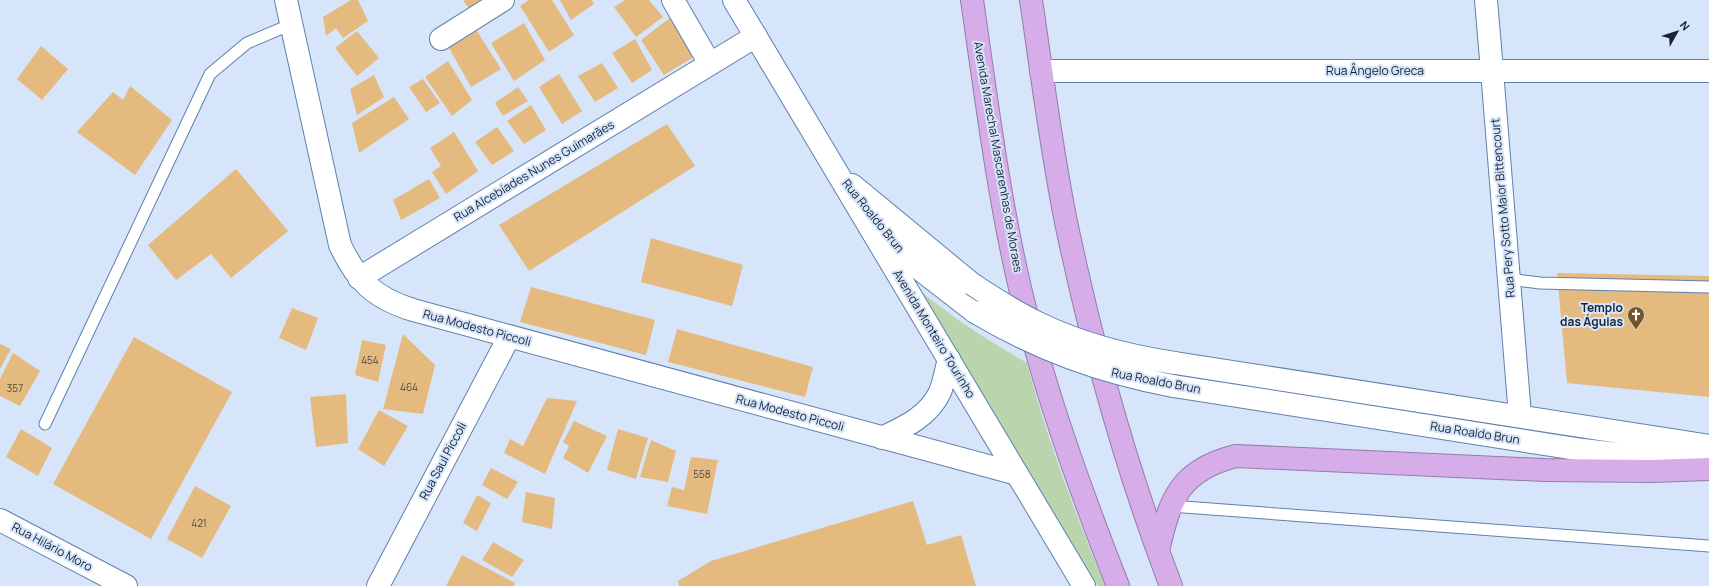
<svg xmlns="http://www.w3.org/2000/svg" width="1709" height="586" font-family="Manrope,sans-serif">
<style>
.green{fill:#bad4ad}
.building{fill:#e5ba7e}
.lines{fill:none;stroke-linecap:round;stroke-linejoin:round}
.lane-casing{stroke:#5f81ad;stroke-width:13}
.street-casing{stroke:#5f81ad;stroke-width:24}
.secondary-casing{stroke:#5f81ad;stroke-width:24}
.highway-casing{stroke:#937da9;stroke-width:24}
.lane{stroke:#fff;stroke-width:11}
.street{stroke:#fff;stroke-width:22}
.secondary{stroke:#fff;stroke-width:22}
.highway{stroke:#d6ade8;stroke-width:22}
.secondary-bridge-casing{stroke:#5f81ad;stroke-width:24;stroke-linecap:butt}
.secondary-bridge{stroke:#fff;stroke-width:22}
.labels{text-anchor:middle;stroke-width:4;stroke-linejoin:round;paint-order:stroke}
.number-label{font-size:10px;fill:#4a4947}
.street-label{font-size:12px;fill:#162335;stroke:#d6e5f9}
.poi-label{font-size:12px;font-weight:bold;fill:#162335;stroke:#d6e5f9;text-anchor:end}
</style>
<rect width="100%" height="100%" fill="#d6e5f9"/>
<path class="green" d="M919 290C953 318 989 341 1027 363 1047 439 1075 513 1105 586H1098Z"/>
<path class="building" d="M351 0H358L368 21 343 38 336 28 326 36 323 17Z
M463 0H485L470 10Z
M529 0H552L574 35 549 52 520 6Z
M560 0H592L594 4 571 20Z
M625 0H649L663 17 636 37 614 7Z
M671 17 697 55 664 75 641 40Z
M524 23 545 60 514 81 491 43Z
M357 31 379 58 357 76 335 48Z
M477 31 501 69 471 87 449 48Z
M635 39 652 70 632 83 612 53Z
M41 46 68 69 42 100 17 79Z
M448 61 472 100 452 116 425 77Z
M602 63 618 88 595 102 578 76Z
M559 74 582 111 562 124 539 87Z
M374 75 384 97 357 115 350 89Z
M423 79 440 103 426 112 409 87Z
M130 86 172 120 135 175 77 132 113 92 123 100Z
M518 87 528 101 503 116 495 103Z
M394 97 409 119 359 153 352 123Z
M531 105 546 130 524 144 507 121Z
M667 124 695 166 529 271 499 225Z
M497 127 514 151 492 165 475 142Z
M454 132 478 171 446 194 432 172 441 166 430 148Z
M236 169 288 231 231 278 211 254 176 280 148 245Z
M429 179 440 198 401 220 393 200Z
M651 238 743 265 732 306 641 282Z
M1557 273 1709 276V397L1567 383Z
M531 287 655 320 646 355 520 322Z
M292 308 318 318 306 350 279 338Z
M677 329 813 367 805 397 668 362Z
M403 334 435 365 423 414 383 409Z
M134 337 232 392 151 539 53 484Z
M362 340 386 345 378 382 355 375Z
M0 344 11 349 0 369Z
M13 353 40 371 20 406 0 396V379Z
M346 394 348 443 316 447 310 397Z
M547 398 577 401 545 474 504 453 510 439 523 446Z
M379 410 408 426 384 466 358 449Z
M574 421 607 436 588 473 563 458 569 446 563 442Z
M21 429 52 448 38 476 6 457Z
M618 429 648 438 636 479 607 470Z
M651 440 676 451 668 482 640 477Z
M691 457 718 460 707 514 667 506 672 487 684 490Z
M491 468 518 482 507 499 482 485Z
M195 486 231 506 202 558 167 539Z
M526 492 555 498 552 529 522 522Z
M477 495 491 503 477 531 463 523Z
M913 501 927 545 961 535 976 586H679L678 581 711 561Z
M493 542 524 560 512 577 482 560Z
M462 555 515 583 514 586H446Z"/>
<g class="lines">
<g class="lane-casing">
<path id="lane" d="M1509 279 1540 283 1709 287
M45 424 210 74 247 43 292 24
M1170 506 1709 546"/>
</g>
<g class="street-casing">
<path id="street" d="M286 0 340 245C357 281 374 298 413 310L1017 474
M673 0 710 64
M1486 0 1492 71
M441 39 503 0
M359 278 756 36
M882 438C905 427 929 416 940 392 944 382 946 370 949 359
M0 520 126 586
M378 586 509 337"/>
</g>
<g class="secondary-casing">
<path id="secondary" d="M734 0 1084 586
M1041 71H1709
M1492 71 1520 416
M852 185 972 284
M885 235 917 267 975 312
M1175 363 1709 446
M1173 386 1583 450 1633 456 1708 460"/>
</g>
<g class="highway-casing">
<path id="highway" d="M972 0C986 96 998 194 1020 288 1044 390 1080 489 1118 586
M1031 0C1042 74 1051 148 1066 222 1092 346 1126 468 1171 586
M1158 551C1170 498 1180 470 1236 456L1544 470 1652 471 1709 469"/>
</g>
<use href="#lane" class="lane"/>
<use href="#street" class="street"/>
<use href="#secondary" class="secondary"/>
<use href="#highway" class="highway"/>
<g class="secondary-bridge-casing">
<path id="secondary-bridge" d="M972 284C993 298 1015 312 1038 323 1081 344 1128 356 1175 363
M975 312C1039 350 1100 372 1173 386"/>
</g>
<use href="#secondary-bridge" class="secondary-bridge"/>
</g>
<defs>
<g id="church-pin" transform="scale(0.9)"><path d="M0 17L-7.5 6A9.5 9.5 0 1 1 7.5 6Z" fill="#735529" stroke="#d6e5f9"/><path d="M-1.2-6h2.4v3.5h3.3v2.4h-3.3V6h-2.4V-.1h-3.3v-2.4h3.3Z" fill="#fff"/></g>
</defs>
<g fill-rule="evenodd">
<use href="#church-pin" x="1636" y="315"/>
</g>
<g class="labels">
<g class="number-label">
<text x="370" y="364">454</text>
<text x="409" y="391">464</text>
<text x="15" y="392">357</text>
<text x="702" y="478">558</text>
<text x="199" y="527">421</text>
</g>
<g class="street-label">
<text x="1375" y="75">Rua Ângelo Greca</text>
<text transform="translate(998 157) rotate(80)" y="4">Avenida Marechal Mascarenhas de Moraes</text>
<text transform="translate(534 171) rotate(-31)" y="4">Rua Alcebíades Nunes Guimarães</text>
<text transform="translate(1503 208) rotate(-95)" y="4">Rua Pery Sotto Maior Bittencourt</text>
<text transform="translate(873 216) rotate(51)" y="4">Rua Roaldo Brun</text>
<text transform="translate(477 328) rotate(15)" y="4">Rua Modesto Piccoli</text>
<text transform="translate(934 334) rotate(59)" y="4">Avenida Monteiro Tourinho</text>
<text transform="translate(1156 381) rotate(11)" y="4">Rua Roaldo Brun</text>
<text transform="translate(790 413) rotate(15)" y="4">Rua Modesto Piccoli</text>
<text transform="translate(1475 433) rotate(9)" y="4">Rua Roaldo Brun</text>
<text transform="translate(443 461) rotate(-62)" y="4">Rua Saul Piccoli</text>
<text transform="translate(52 547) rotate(28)" y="4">Rua Hilário Moro</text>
</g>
<g class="poi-label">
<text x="1623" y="312">Templo<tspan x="1623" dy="14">das Águias</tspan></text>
</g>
</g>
<g transform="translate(1677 32) rotate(51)" stroke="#d6e5f9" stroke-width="3" paint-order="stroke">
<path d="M0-3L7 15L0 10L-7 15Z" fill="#162335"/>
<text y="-6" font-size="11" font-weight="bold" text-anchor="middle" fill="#162335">N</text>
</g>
</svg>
